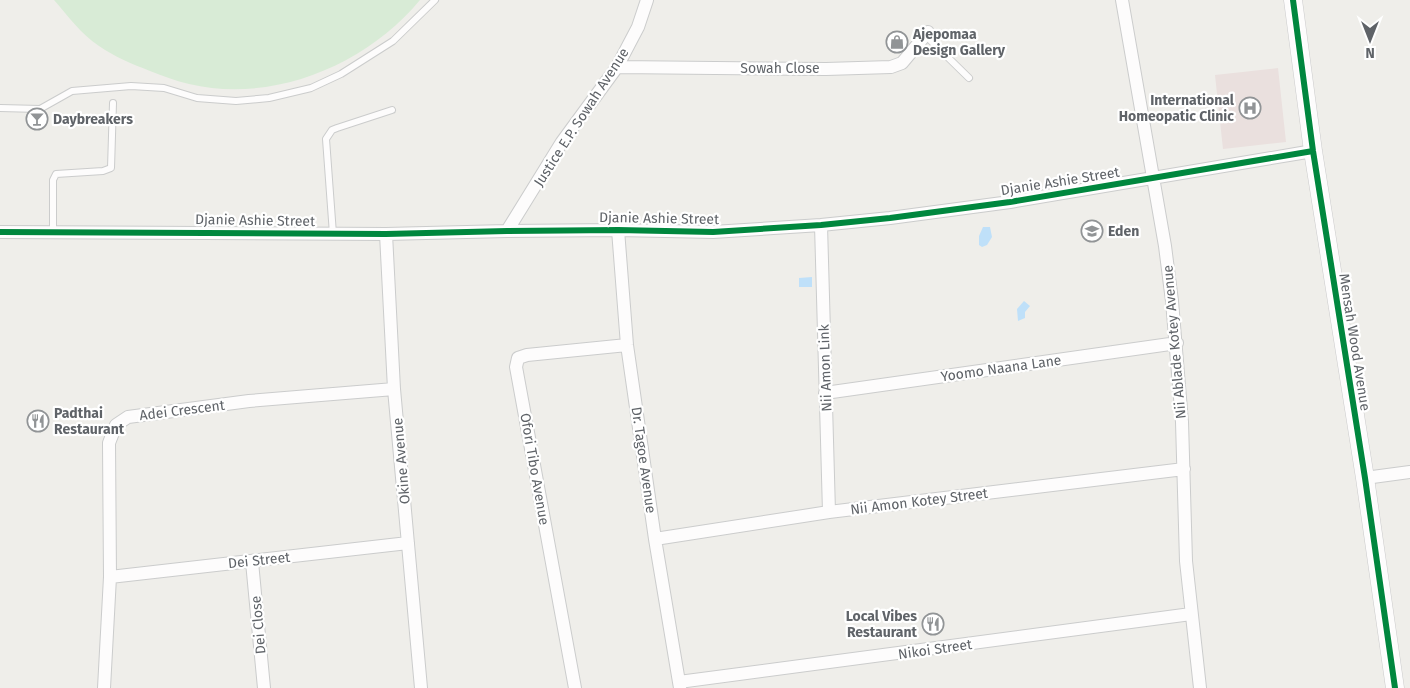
<svg xmlns="http://www.w3.org/2000/svg" width="1410" height="688" font-family="'Fira Sans',sans-serif">
<style>
.medical{fill:#eae0de}
.green{fill:#d8ebd6}
.water{fill:#bfe0f9}
.lines{fill:none;stroke-linecap:round;stroke-linejoin:round}
.lane-casing{stroke:#cbcccc;stroke-width:8}
.street-casing{stroke:#cbcccc;stroke-width:14}
.secondary-casing{stroke:#cacacb;stroke-width:19}
.lane{stroke:#fdfcfc;stroke-width:6}
.street{stroke:#fdfcfc;stroke-width:12}
.secondary{stroke:#fdfcfc;stroke-width:18}
.cycleway-casing{stroke:#fff;stroke-width:9}
.cycleway{stroke:#00873e;stroke-width:6}
.labels{text-anchor:middle;stroke-width:4.5;stroke-linejoin:round;paint-order:stroke}
.poi-label{font-size:14px;font-weight:bold;fill:#5f6368;stroke:#fff;text-anchor:start}
.street-label{font-size:14px;fill:#5f6368;stroke:#fff}
</style>
<rect width="100%" height="100%" fill="#efeeea"/>
<path class="medical" d="M1278 68 1286 142 1223 149 1215 75Z"/>
<path class="green" d="M54 0H420C366 65 273 104 189 84 176 81 163 76 150 71 132 64 115 57 99 46 81 34 68 16 54 0Z"/>
<path class="water" d="M983 227H990L992 237 987 245 982 247 979 245V236Z
M812 277V287H799V278Z
M1024 301 1030 306 1025 312V318L1018 321 1017 309Z"/>
<g class="lines">
<g class="lane-casing">
<path id="lane" d="M925 35 969 78
M0 108 40 109 72 91 131 86 164 88 197 98 236 101 269 98 311 88 341 74 393 41 435 0
M53 231V180L56 174 103 171 111 168 113 103
M333 234 326 139 332 130 337 128 392 110"/>
</g>
<g class="street-casing">
<path id="street" d="M1122 0 1165 246 1172 301 1182 422 1186 561 1200 688
M617 67 826 69 891 67 902 63 928 32
M821 225 829 512
M618 230 627 345 655 539 680 688
M507 231 562 142 617 67 638 27 647 0
M0 232 386 234 507 231 618 230 713 232 821 225 890 218 1010 202 1313 151
M386 234 394 389 421 688
M825 393 1177 343
M1365 478 1410 472
M655 539 829 512 1184 469
M252 562 264 688
M110 577 408 543
M679 682 1191 614
M104 688 110 577 109 443 116 425 128 417 249 401 394 389
M575 688 516 367 518 358 527 355 627 345"/>
</g>
<g class="secondary-casing">
<path id="secondary" d="M1293 0 1313 151 1365 478 1395 688"/>
</g>
<use href="#lane" class="lane"/>
<use href="#street" class="street"/>
<use href="#secondary" class="secondary"/>
<g class="cycleway-casing">
<path id="cycleway" d="M1293 0 1313 151 1365 478 1395 688
M0 232 386 234 507 231 618 230 713 232 821 225 890 218 1010 202 1313 151"/>
</g>
<use href="#cycleway" class="cycleway"/>
</g>
<defs>
<g id="shop-ring" transform="scale(1.125)"><circle r="9.5" fill="#fff" stroke="#919496" stroke-width="1.5"/><path d="M-5-2.5h2.3a2.7 3.5 0 0 1 5.4 0H5L5.5 6h-11ZM-1.5-2.5h3a1.5 2.3 0 0 0-3 0Z" fill="#919496"/></g>
<g id="hospital-ring" transform="scale(1.125)"><circle r="9.5" fill="#fff" stroke="#919496" stroke-width="1.5"/><path d="M-5-5h3v3.5h4V-5h3V5h-3V1.5h-4V5h-3Z" fill="#919496"/></g>
<g id="bar-ring" transform="scale(1.125)"><circle r="9.5" fill="#fff" stroke="#919496" stroke-width="1.5"/><path d="M-6-5H6L.8 .8V4.5H3.5V6h-7V4.5H-.8V.8Z" fill="#919496"/></g>
<g id="school-ring" transform="scale(1.125)"><circle r="9.5" fill="#fff" stroke="#919496" stroke-width="1.5"/><path d="M0-5L7-2L0 1L-7-2ZM-4 1L0 2.5L4 1V4Q0 6-4 4Z" fill="#919496"/></g>
<g id="restaurant-ring" transform="scale(1.125)"><circle r="9.5" fill="#fff" stroke="#919496" stroke-width="1.5"/><path d="M-5-6h1v4h1v-4h1v4h1v-4h1v5L-1.5 .5V6h-2V.5L-5-1ZM5-6V6H3V1.5H1.5Q1.5-4 5-6Z" fill="#919496"/></g>
</defs>
<g fill-rule="evenodd">
<use href="#shop-ring" x="897" y="42"/>
<use href="#hospital-ring" x="1250" y="108"/>
<use href="#bar-ring" x="37" y="119"/>
<use href="#school-ring" x="1092" y="231"/>
<use href="#restaurant-ring" x="38" y="421"/>
<use href="#restaurant-ring" x="933" y="624"/>
</g>
<g class="labels">
<g class="poi-label">
<text x="913" y="39">Ajepomaa<tspan x="913" dy="16">Design Gallery</tspan></text>
<text x="1234" y="105" text-anchor="end">International<tspan x="1234" dy="16">Homeopatic Clinic</tspan></text>
<text x="53" y="124">Daybreakers</text>
<text x="1108" y="236">Eden</text>
<text x="54" y="418">Padthai<tspan x="54" dy="16">Restaurant</tspan></text>
<text x="917" y="621" text-anchor="end">Local Vibes<tspan x="917" dy="16">Restaurant</tspan></text>
</g>
<g class="street-label">
<text x="780" y="73">Sowah Close</text>
<text transform="translate(581 117) rotate(-57)" y="5">Justice E.P. Sowah Avenue</text>
<text transform="translate(1060 181) rotate(-9)" y="5">Djanie Ashie Street</text>
<text transform="translate(659 218) rotate(1)" y="5">Djanie Ashie Street</text>
<text transform="translate(255 220) rotate(1)" y="5">Djanie Ashie Street</text>
<text transform="translate(1174 342) rotate(-95)" y="5">Nii Ablade Kotey Avenue</text>
<text transform="translate(1355 342) rotate(81)" y="5">Mensah Wood Avenue</text>
<text transform="translate(825 368) rotate(-92)" y="5">Nii Amon Link</text>
<text transform="translate(1001 368) rotate(-8)" y="5">Yoomo Naana Lane</text>
<text transform="translate(182 410) rotate(-7)" y="5">Adei Crescent</text>
<text transform="translate(644 460) rotate(82)" y="5">Dr. Tagoe Avenue</text>
<text transform="translate(401 461) rotate(-95)" y="5">Okine Avenue</text>
<text transform="translate(535 469) rotate(80)" y="5">Ofori Tibo Avenue</text>
<text transform="translate(919 501) rotate(-7)" y="5">Nii Amon Kotey Street</text>
<text transform="translate(259 560) rotate(-6)" y="5">Dei Street</text>
<text transform="translate(258 625) rotate(-95)" y="5">Dei Close</text>
<text transform="translate(935 649) rotate(-8)" y="5">Nikoi Street</text>
</g>
</g>
<g transform="translate(1370 40) rotate(180)" stroke="#ffffff" stroke-width="4" paint-order="stroke">
<path d="M0-4L9 19L0 12L-9 19Z" fill="#5f6368"/>
<text y="-8" font-size="14" font-weight="bold" text-anchor="middle" fill="#5f6368">N</text>
</g>
</svg>
